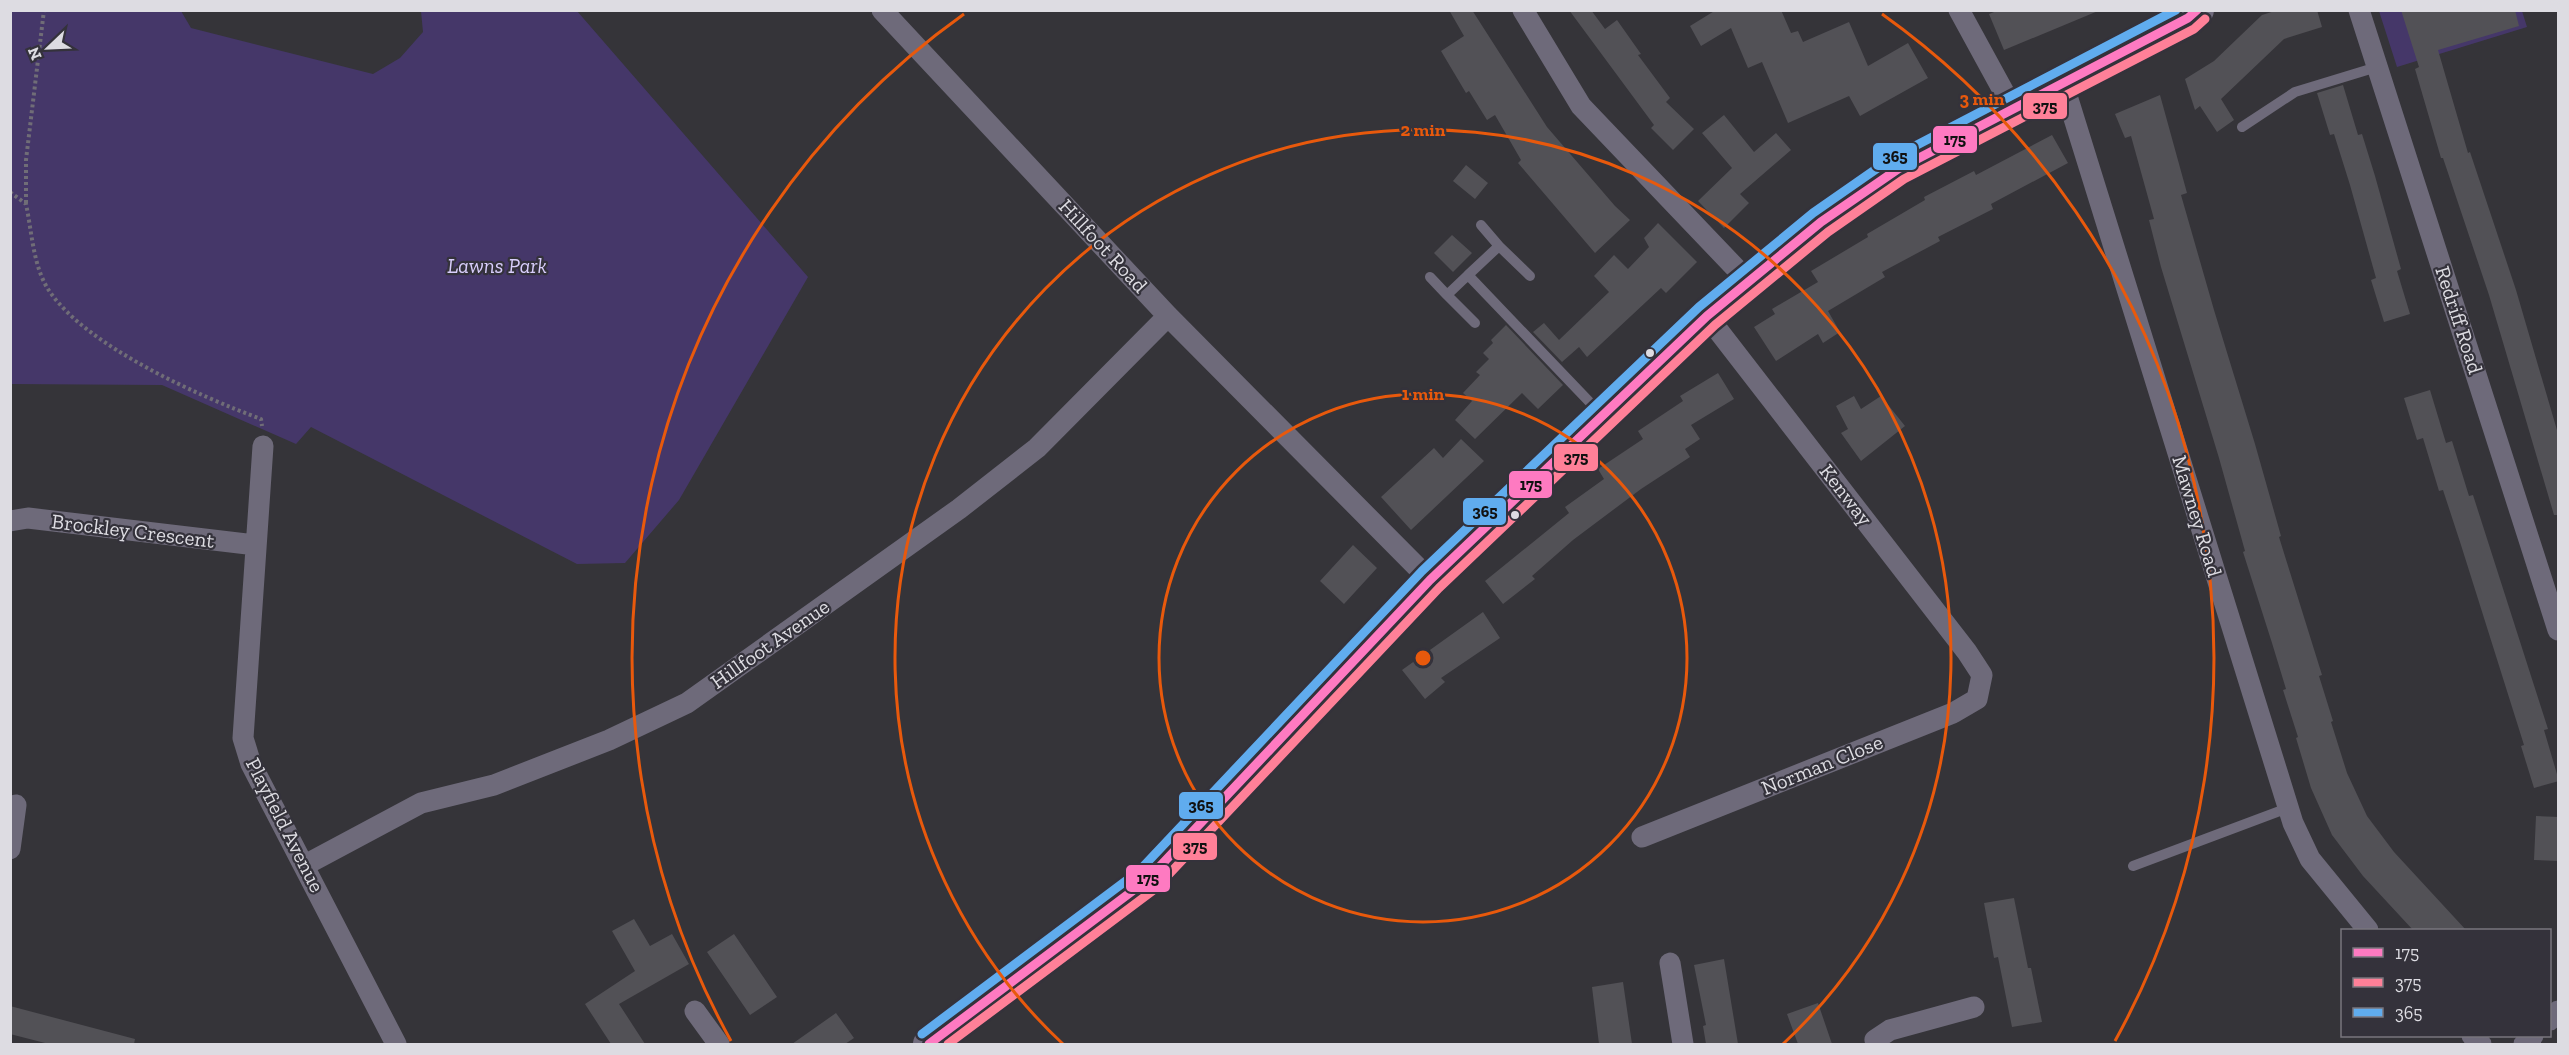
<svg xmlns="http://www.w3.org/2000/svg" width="2569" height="1055" font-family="'Zilla Slab',serif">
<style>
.green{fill:#453769}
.building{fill:#525156}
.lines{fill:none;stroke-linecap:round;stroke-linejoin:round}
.path{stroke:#706d77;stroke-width:4;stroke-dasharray:3 3;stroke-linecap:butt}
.lane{stroke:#6e6a7a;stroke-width:10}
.street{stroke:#6e6a7a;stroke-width:21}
.secondary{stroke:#706b7d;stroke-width:32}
.bus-1-casing{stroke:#34323b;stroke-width:14}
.bus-2-casing{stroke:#34323b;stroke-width:14}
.bus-3-casing{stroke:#34323b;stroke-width:14}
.bus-1{stroke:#fe7ac1;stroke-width:9}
.bus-2{stroke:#ff8098;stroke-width:9}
.bus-3{stroke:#60acee;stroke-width:9}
.ring{fill:none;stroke:#e8590c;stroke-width:3}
.bus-dot{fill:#dddce2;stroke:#34323b;stroke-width:2}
.labels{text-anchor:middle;stroke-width:4.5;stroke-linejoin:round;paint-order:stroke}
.street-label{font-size:21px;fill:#dddce2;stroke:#34323b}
.park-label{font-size:21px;font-style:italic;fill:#d9cefc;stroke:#34323b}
.centre{fill:#e8590c;stroke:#34323b;stroke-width:3}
.ring-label{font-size:18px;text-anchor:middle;font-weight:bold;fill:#e8590c;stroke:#34323b;stroke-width:4.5;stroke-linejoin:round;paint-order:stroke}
.line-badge{stroke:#34323b;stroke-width:2}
.pale-badge-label{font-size:16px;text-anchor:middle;font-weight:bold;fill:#111}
</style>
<rect width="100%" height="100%" fill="#353439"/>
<path class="green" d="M11 10 181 11 191 28 373 74 400 58 423 32 421 11H577L808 277 679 500 625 563 577 564 311 427 296 444 162 385 11 384Z
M2379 11H2522L2527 27 2397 67Z"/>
<path class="building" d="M1449 10H1472L1547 127 1615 206 1630 220 1595 253 1518 163 1521 160 1495 115 1487 120 1469 91 1466 93 1441 51 1464 36Z
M1569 10H1591L1605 29 1617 20 1641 54 1638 55 1670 98 1666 102 1694 129 1673 150 1651 128 1654 125Z
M1716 10H1781L1791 33 1798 31 1803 42 1849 22 1868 66 1908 43 1928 78 1860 116 1849 96 1788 123 1762 62 1748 68 1731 28 1701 46 1690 26Z
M1999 10H2098V11L2004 50 1989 14Z
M2278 10H2317L2322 27 2284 39 2221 99 2234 120 2217 132 2200 106 2195 110 2185 79 2214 61 2262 15Z
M2401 10H2515L2519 26 2438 50 2468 153 2470 152 2516 290 2559 437V515H2554L2489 295 2443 158H2441L2415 69 2419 67Z
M2343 85 2358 135 2362 134 2375 176 2401 269 2397 271 2410 314 2384 322 2371 280 2376 278 2350 185 2334 134 2330 135 2317 93Z
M2160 95 2187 193 2181 195 2214 310 2255 444 2281 536 2279 537 2322 675 2319 676 2333 721 2331 722 2347 773 2367 816 2394 852 2466 930H2413L2363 876 2332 835 2311 788 2296 738 2298 737 2283 690 2286 689 2272 643 2243 552 2245 551 2219 458 2161 267 2149 220 2154 219 2131 136 2125 138 2115 114Z
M1724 115 1754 152 1776 133 1791 150 1740 194 1749 203 1724 228 1698 201 1732 168 1702 133Z
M2052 135 2068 163 1991 204 1993 209 1938 237 1940 241 1882 272 1885 277 1828 311 1840 332 1823 343 1818 334 1776 361 1754 327 1775 314 1772 309 1818 282 1811 271 1868 237 1867 234 1925 200 1924 197 1974 171 1976 175Z
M1466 165 1488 183 1475 199 1453 181Z
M1658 223 1697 262 1666 293 1661 288 1587 357 1579 347 1562 362 1533 332 1544 323 1559 340 1609 292 1594 276 1614 255 1628 269 1649 247 1644 238Z
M1452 235 1472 253 1453 272 1434 253Z
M1506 325 1563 385 1538 409 1522 393 1475 439 1455 420 1472 401 1463 393 1480 375 1476 372 1489 359 1483 353 1493 343 1491 340Z
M1718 373 1734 399 1691 425 1700 439 1685 449 1690 457 1641 489 1573 540 1532 576 1535 579 1503 604 1485 581 1569 513 1565 507 1604 479 1598 469 1643 439 1638 431 1683 401 1680 396Z
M2430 390 2446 443 2452 441 2469 496 2473 495 2548 729 2544 730 2559 781 2534 788 2521 746 2524 745 2461 545 2443 490 2439 491 2423 438 2417 440 2404 398Z
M1854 396 1861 409 1881 396 1905 426 1861 461 1841 433 1848 429 1836 406Z
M1461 439 1484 461 1411 530 1381 497 1434 448 1443 458Z
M1353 545 1377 568 1344 604 1320 581Z
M1483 612 1500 638 1441 678 1445 682 1425 699 1402 670Z
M2536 816 2559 817V861L2534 860Z
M2014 898 2028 968H2031L2042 1022 2012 1027 1998 957 1994 958 1984 903Z
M634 919 650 946 672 934 689 964 619 1004 645 1044H611L585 1004 635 971 612 931Z
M734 934 777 997 750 1015 707 952Z
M1724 959 1738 1044H1706L1703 1026 1706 1025 1694 965Z
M1623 982 1632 1044H1599L1592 987Z
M1818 1003 1832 1044H1798L1787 1014Z
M10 1006 135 1039 134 1044H49L10 1034Z
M836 1013 854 1038 845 1044H792Z"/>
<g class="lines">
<path class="path" d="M10 192 26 204C32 232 33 268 50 292 88 347 199 396 261 419L262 426
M26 203V160L44 10"/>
<path class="lane" d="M2242 127 2295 92 2377 67
M1481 225 1499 246
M1468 275 1447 295 1475 323
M1530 276 1499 246 1468 275 1601 414
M1430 277 1447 295
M2133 866 2288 808"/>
<path class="street" d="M882 10 1168 316 1430 580
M1523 10 1581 106 1748 281
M1959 10 2012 107
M2359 10 2558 630
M2063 83 2293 823 2310 859 2368 930
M263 446 243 738 251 764 396 1044
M10 521 28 518 256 545
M1642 837 1953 713 1977 699 1982 675 1967 652 1707 316
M10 849 16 805
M305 865 421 803 494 785 609 740 687 703 959 509 1037 448 1168 316
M1670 963 1683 1044
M695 1011 719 1044
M2550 1020 2558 1011
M2472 1036 2481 1044
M1876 1044 1875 1040 1890 1030 1974 1007
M2524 1044 2533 1036"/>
<path class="secondary" d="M929 1044 1147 880 1430 580 1707 316 1821 222 1898 169 2188 18 2198 10"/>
<g class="bus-1-casing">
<path id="bus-1" d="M929 1044 1147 880 1430 580 1707 316 1821 222 1898 169 2188 18 2197 10"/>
</g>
<g class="bus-2-casing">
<path id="bus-2" d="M948 1044 1155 889 1439 588 1715 325 1828 232 1904 179 2194 29 2205 19"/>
</g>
<g class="bus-3-casing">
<path id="bus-3" d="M922 1034 1139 871 1422 571 1699 307 1813 213 1892 158 2176 10"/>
</g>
<use href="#bus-1" class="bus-1"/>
<use href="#bus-2" class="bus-2"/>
<use href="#bus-3" class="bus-3"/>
</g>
<g class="ring">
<circle cx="1423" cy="658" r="264"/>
<path d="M1063 1044A528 528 0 1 1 1783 1044"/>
<path d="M731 1041A791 791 0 0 1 964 14M1882 14A791 791 0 0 1 2115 1041"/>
</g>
<g class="bus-dot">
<circle cx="1650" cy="353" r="5"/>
<circle cx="1515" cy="515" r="5"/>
</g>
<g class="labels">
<g class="street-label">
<text transform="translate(1103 246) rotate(47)" y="7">Hillfoot Road</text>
<text transform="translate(2459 320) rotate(72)" y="7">Redriff Road</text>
<text transform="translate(1846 495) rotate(52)" y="7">Kenway</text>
<text transform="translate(2197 516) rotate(73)" y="7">Mawney Road</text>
<text transform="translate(133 531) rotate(7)" y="7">Brockley Crescent</text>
<text transform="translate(770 644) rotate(-35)" y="7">Hillfoot Avenue</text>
<text transform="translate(1822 765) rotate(-22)" y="7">Norman Close</text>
<text transform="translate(285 825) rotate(63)" y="7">Playfield Avenue</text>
</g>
<g class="park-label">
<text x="497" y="273">Lawns Park</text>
</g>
</g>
<circle cx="1423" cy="658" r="9" class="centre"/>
<g class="ring-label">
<text x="1982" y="105">3 min</text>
<text x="1423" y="136">2 min</text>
<text x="1423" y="400">1 min</text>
</g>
<g class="line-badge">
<rect x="2022" y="92" width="46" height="28" rx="6" fill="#ff8098"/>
<rect x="1932" y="125" width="46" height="29" rx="6" fill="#fe7ac1"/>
<rect x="1872" y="142" width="46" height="29" rx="6" fill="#60acee"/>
<rect x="1553" y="443" width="46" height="29" rx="6" fill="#ff8098"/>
<rect x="1508" y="470" width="45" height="29" rx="6" fill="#fe7ac1"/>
<rect x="1462" y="497" width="45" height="29" rx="6" fill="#60acee"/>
<rect x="1178" y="791" width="46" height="29" rx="6" fill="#60acee"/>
<rect x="1172" y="832" width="46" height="29" rx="6" fill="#ff8098"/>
<rect x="1125" y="864" width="46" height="29" rx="6" fill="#fe7ac1"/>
</g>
<g class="pale-badge-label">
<text x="2045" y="112">375</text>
<text x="1955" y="145">175</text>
<text x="1895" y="162">365</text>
<text x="1576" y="463">375</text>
<text x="1531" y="490">175</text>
<text x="1485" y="517">365</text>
<text x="1201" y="811">365</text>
<text x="1195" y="852">375</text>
<text x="1148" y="884">175</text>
</g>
<rect width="2569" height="1055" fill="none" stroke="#dddce2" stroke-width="24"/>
<rect x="2341" y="929" width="210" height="108" fill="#34323b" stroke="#78767e" stroke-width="1.5"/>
<rect x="2353" y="948" width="30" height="9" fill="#fe7ac1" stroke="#78767e" stroke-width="1.5"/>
<text x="2395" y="959" font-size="18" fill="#dddce2">175</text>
<rect x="2353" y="978" width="30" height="9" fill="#ff8098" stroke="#78767e" stroke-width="1.5"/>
<text x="2395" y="989" font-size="18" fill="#dddce2">375</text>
<rect x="2353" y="1008" width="30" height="9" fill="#60acee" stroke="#78767e" stroke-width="1.5"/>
<text x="2395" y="1019" font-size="18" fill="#dddce2">365</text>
<g transform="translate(48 48) rotate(247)" stroke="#34323b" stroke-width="4.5" paint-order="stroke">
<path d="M0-4.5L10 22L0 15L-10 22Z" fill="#dddce2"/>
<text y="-9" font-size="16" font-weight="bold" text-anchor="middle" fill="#dddce2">N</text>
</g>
</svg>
